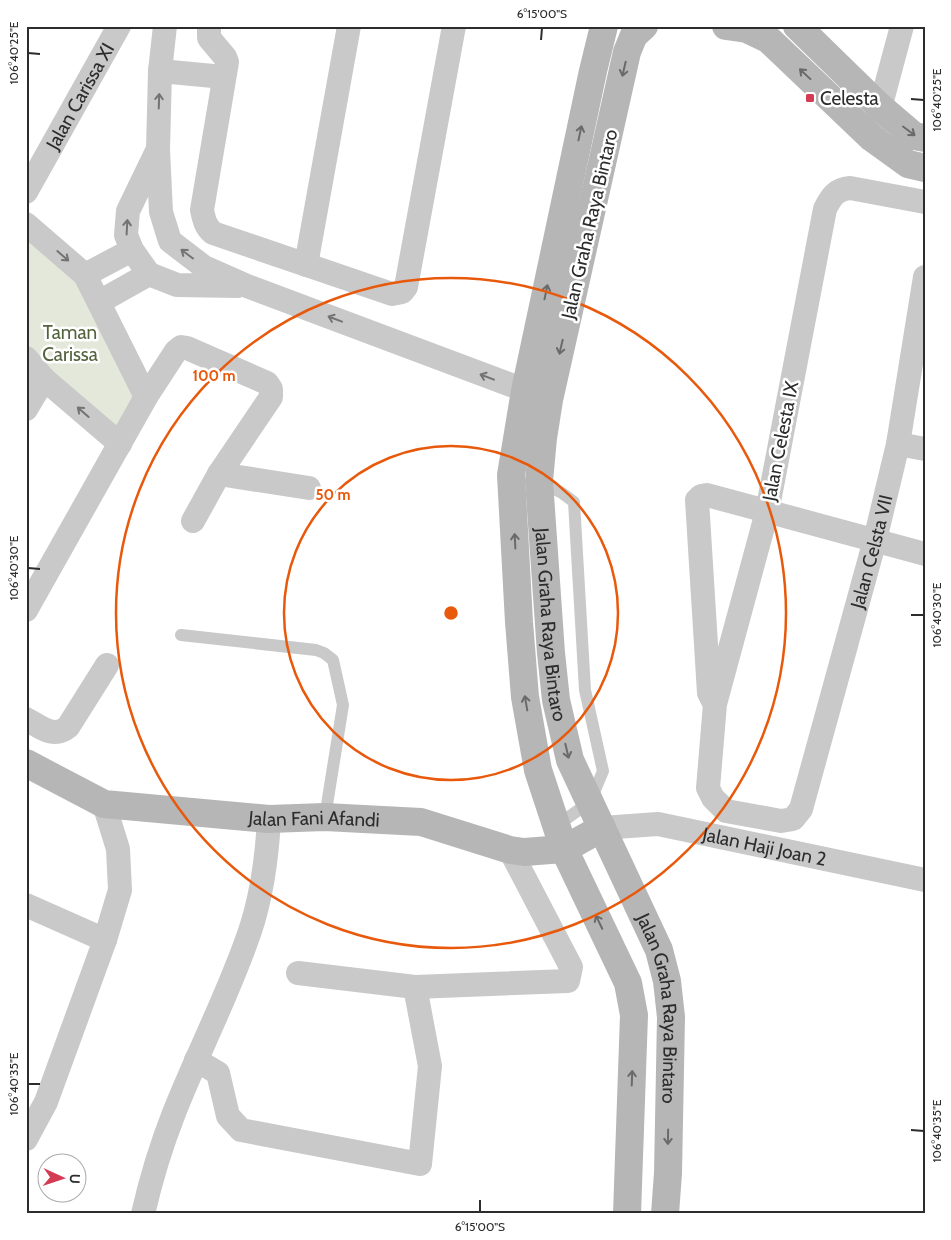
<svg xmlns="http://www.w3.org/2000/svg" width="951" height="1240" font-family="Cabin,sans-serif">
<style>
.green{fill:#e3e8da}
.lines{fill:none;stroke-linecap:round;stroke-linejoin:round}
.lane{stroke:#c9c9c9;stroke-width:12}
.street{stroke:#c9c9c9;stroke-width:24}
.secondary{stroke:#b6b6b6;stroke-width:28}
.oneway{stroke:#6a6a6a}
.oneway2{stroke:#737373}
.ticks{fill:none;stroke:#2c2c2c;stroke-width:2}
.ring{fill:none;stroke:#e8590c;stroke-width:2.5}
.poi-dot{fill:#d43c54;stroke:#fff;stroke-width:2}
.labels{text-anchor:middle;stroke-width:5;stroke-linejoin:round;paint-order:stroke}
.street-label{font-size:19px;fill:#2c2c2c;stroke:#fff}
.poi-label{font-size:19px;fill:#2c2c2c;stroke:#fff;text-anchor:start}
.park-label{font-size:19px;fill:#52633e;stroke:#fff}
.centre{fill:#e8590c;stroke:#fff;stroke-width:2.5}
.ring-label{font-size:15px;text-anchor:middle;font-weight:bold;fill:#e8590c;stroke:#fff;stroke-width:5;stroke-linejoin:round;paint-order:stroke}
.neatline{fill:none;stroke:#2c2c2c;stroke-width:2}
.ticks-label{font-size:12px;text-anchor:middle;fill:#2c2c2c}
</style>
<rect width="100%" height="100%" fill="#fff"/>
<path class="green" d="M26 224 85 275 146 397 120 444 26 358Z"/>
<g class="lines">
<path class="lane" d="M539 481 562 493 574 502 585 690 603 771 590 802 556 826
M181 635 316 650 324 653 333 660 343 705 325 817"/>
<g class="street">
<path d="M165 26 160 71 158 150 161 212 170 241 204 267 247 286 543 397"/>
<path d="M209 26V38L225 57 227 62 202 210C204 219 205 226 213 233L392 294 402 292 406 287 454 26"/>
<path d="M160 71 224 77"/>
<path d="M872 138 902 26"/>
<path d="M157 151 128 211 126 235 132 250 149 274 177 285 237 286"/>
<path id="s1" d="M26 192 119 26"/>
<path id="s2" d="M925 202 850 188C836 189 831 197 825 209L767 512 715 704 708 788 713 798 726 811 781 821 793 819 801 809 875 540 898 444 925 277"/>
<path d="M26 224 85 275 146 397"/>
<path d="M306 265 349 26"/>
<path d="M85 275 132 250"/>
<path d="M99 302 149 274"/>
<path d="M26 358 44 379 120 444"/>
<path d="M26 409 44 379"/>
<path d="M898 444 925 449"/>
<path d="M219 474 309 488"/>
<path d="M26 610 146 397 176 351 181 347 187 348 267 383 271 389V397L219 474 193 521"/>
<path d="M713 701 709 693 697 500 701 496 707 495 925 554"/>
<path d="M26 719C41 727 53 739 68 727L107 665"/>
<path id="s3" d="M602 828 658 824 925 880"/>
<path d="M26 905 105 940"/>
<path d="M298 973 415 987 568 981 571 967 510 850"/>
<path d="M196 1060 218 1073 228 1116 241 1130 420 1164 430 1066 415 987"/>
<path d="M26 1139 46 1102 105 940 120 890 118 849 104 804"/>
<path d="M143 1214C151 1179 161 1146 174 1113 198 1052 229 993 250 931 262 895 267 857 269 819"/>
</g>
<g class="secondary">
<path d="M604 26 593 71 525 391 511 475 519 622 525 697 538 770 564 849 628 983 634 1015 627 1214"/>
<path id="s4" d="M644 26 634 35 627 52 549 400 543 438 539 481 551 653 556 700 570 760 659 950 667 981 671 1017 668 1173 665 1214"/>
<path d="M726 26 747 29 768 39 872 138 908 164 925 168"/>
<path d="M797 26 880 107 914 136 925 138"/>
<path id="s5" d="M26 763 104 804 269 819 325 817 421 822 510 850 524 852 564 849 602 828"/>
</g>
</g>
<defs><path id="oneway-shaft" d="M-6 0H5M1.5-3L5.5 0L1.5 3" fill="none" stroke-width="1.6" stroke-linecap="round" stroke-linejoin="round" transform="scale(1.25)"/></defs>
<g class="oneway">
<use href="#oneway-shaft" transform="translate(624 69) rotate(103)"/>
<use href="#oneway-shaft" transform="translate(805 74) rotate(-137)"/>
<use href="#oneway-shaft" transform="translate(909 131) rotate(37)"/>
<use href="#oneway-shaft" transform="translate(580 133) rotate(-78)"/>
<use href="#oneway-shaft" transform="translate(546 292) rotate(-78)"/>
<use href="#oneway-shaft" transform="translate(561 347) rotate(103)"/>
<use href="#oneway-shaft" transform="translate(515 541) rotate(-93)"/>
<use href="#oneway-shaft" transform="translate(526 703) rotate(-100)"/>
<use href="#oneway-shaft" transform="translate(567 751) rotate(77)"/>
<use href="#oneway-shaft" transform="translate(599 922) rotate(-116)"/>
<use href="#oneway-shaft" transform="translate(632 1078) rotate(-88)"/>
<use href="#oneway-shaft" transform="translate(668 1137) rotate(91)"/>
</g>
<g class="oneway2">
<use href="#oneway-shaft" transform="translate(159 101) rotate(-88)"/>
<use href="#oneway-shaft" transform="translate(127 227) rotate(-87)"/>
<use href="#oneway-shaft" transform="translate(187 254) rotate(-143)"/>
<use href="#oneway-shaft" transform="translate(63 256) rotate(41)"/>
<use href="#oneway-shaft" transform="translate(335 319) rotate(-159)"/>
<use href="#oneway-shaft" transform="translate(487 377) rotate(-159)"/>
<use href="#oneway-shaft" transform="translate(83 412) rotate(-139)"/>
</g>
<path class="ticks" d="M541 40 542 28M28 53 40 54M911 99 924 100M28 568 40 569M911 615H924M28 1084H40M911 1130 924 1131M480 1212V1200"/>
<g class="ring">
<circle cx="451" cy="613" r="167"/>
<circle cx="451" cy="613" r="335"/>
</g>
<rect class="poi-dot" x="805" y="93" width="10" height="10" rx="2.5"/>
<g class="labels">
<g class="street-label">
<text dy="7" stroke="none"><textPath href="#s1" startOffset="110">Jalan Carissa XI</textPath></text>
<text transform="translate(589 224) rotate(-77)" y="7">Jalan Graha Raya Bintaro</text>
<text transform="translate(780 441) rotate(-79)" y="7">Jalan Celesta IX</text>
<text dy="7" stroke="none"><textPath href="#s2" startOffset="1080">Jalan Celsta VII</textPath></text>
<text dy="7" stroke="none"><textPath href="#s4" startOffset="614">Jalan Graha Raya Bintaro</textPath></text>
<text dy="7" stroke="none"><textPath href="#s5" startOffset="299">Jalan Fani Afandi</textPath></text>
<text dy="7" stroke="none"><textPath href="#s3" startOffset="165">Jalan Haji Joan 2</textPath></text>
<text dy="7" stroke="none"><textPath href="#s4" startOffset="1019">Jalan Graha Raya Bintaro</textPath></text>
</g>
<g class="poi-label">
<text x="820" y="105">Celesta</text>
</g>
<g class="park-label">
<text x="70" y="339">Taman<tspan x="70" dy="22">Carissa</tspan></text>
</g>
</g>
<circle cx="451" cy="613" r="8" class="centre"/>
<g class="ring-label">
<text x="214" y="381">100 m</text>
<text x="333" y="500">50 m</text>
</g>
<rect width="951" height="1240" fill="none" stroke="#ffffff" stroke-width="55"/>
<g transform="translate(62 1178) rotate(93)"><circle r="24" fill="#ffffff" stroke="#ababab"/>
<path d="M0-4L9 19L0 12L-9 19Z" fill="#d43c54"/>
<text y="-8" font-size="14" font-weight="bold" text-anchor="middle" fill="#2c2c2c">U</text>
</g>
<rect x="28" y="28" width="896" height="1184" class="neatline"/>
<g class="ticks-label">
<text x="542" y="18">6°15'00"S</text>
<text transform="translate(14 53) rotate(-90)" y="4">106°40'25"E</text>
<text transform="translate(937 100) rotate(-90)" y="4">106°40'25"E</text>
<text transform="translate(14 568) rotate(-90)" y="4">106°40'30"E</text>
<text transform="translate(937 615) rotate(-90)" y="4">106°40'30"E</text>
<text transform="translate(14 1084) rotate(-90)" y="4">106°40'35"E</text>
<text transform="translate(937 1131) rotate(-90)" y="4">106°40'35"E</text>
<text x="480" y="1231">6°15'00"S</text>
</g>
</svg>
